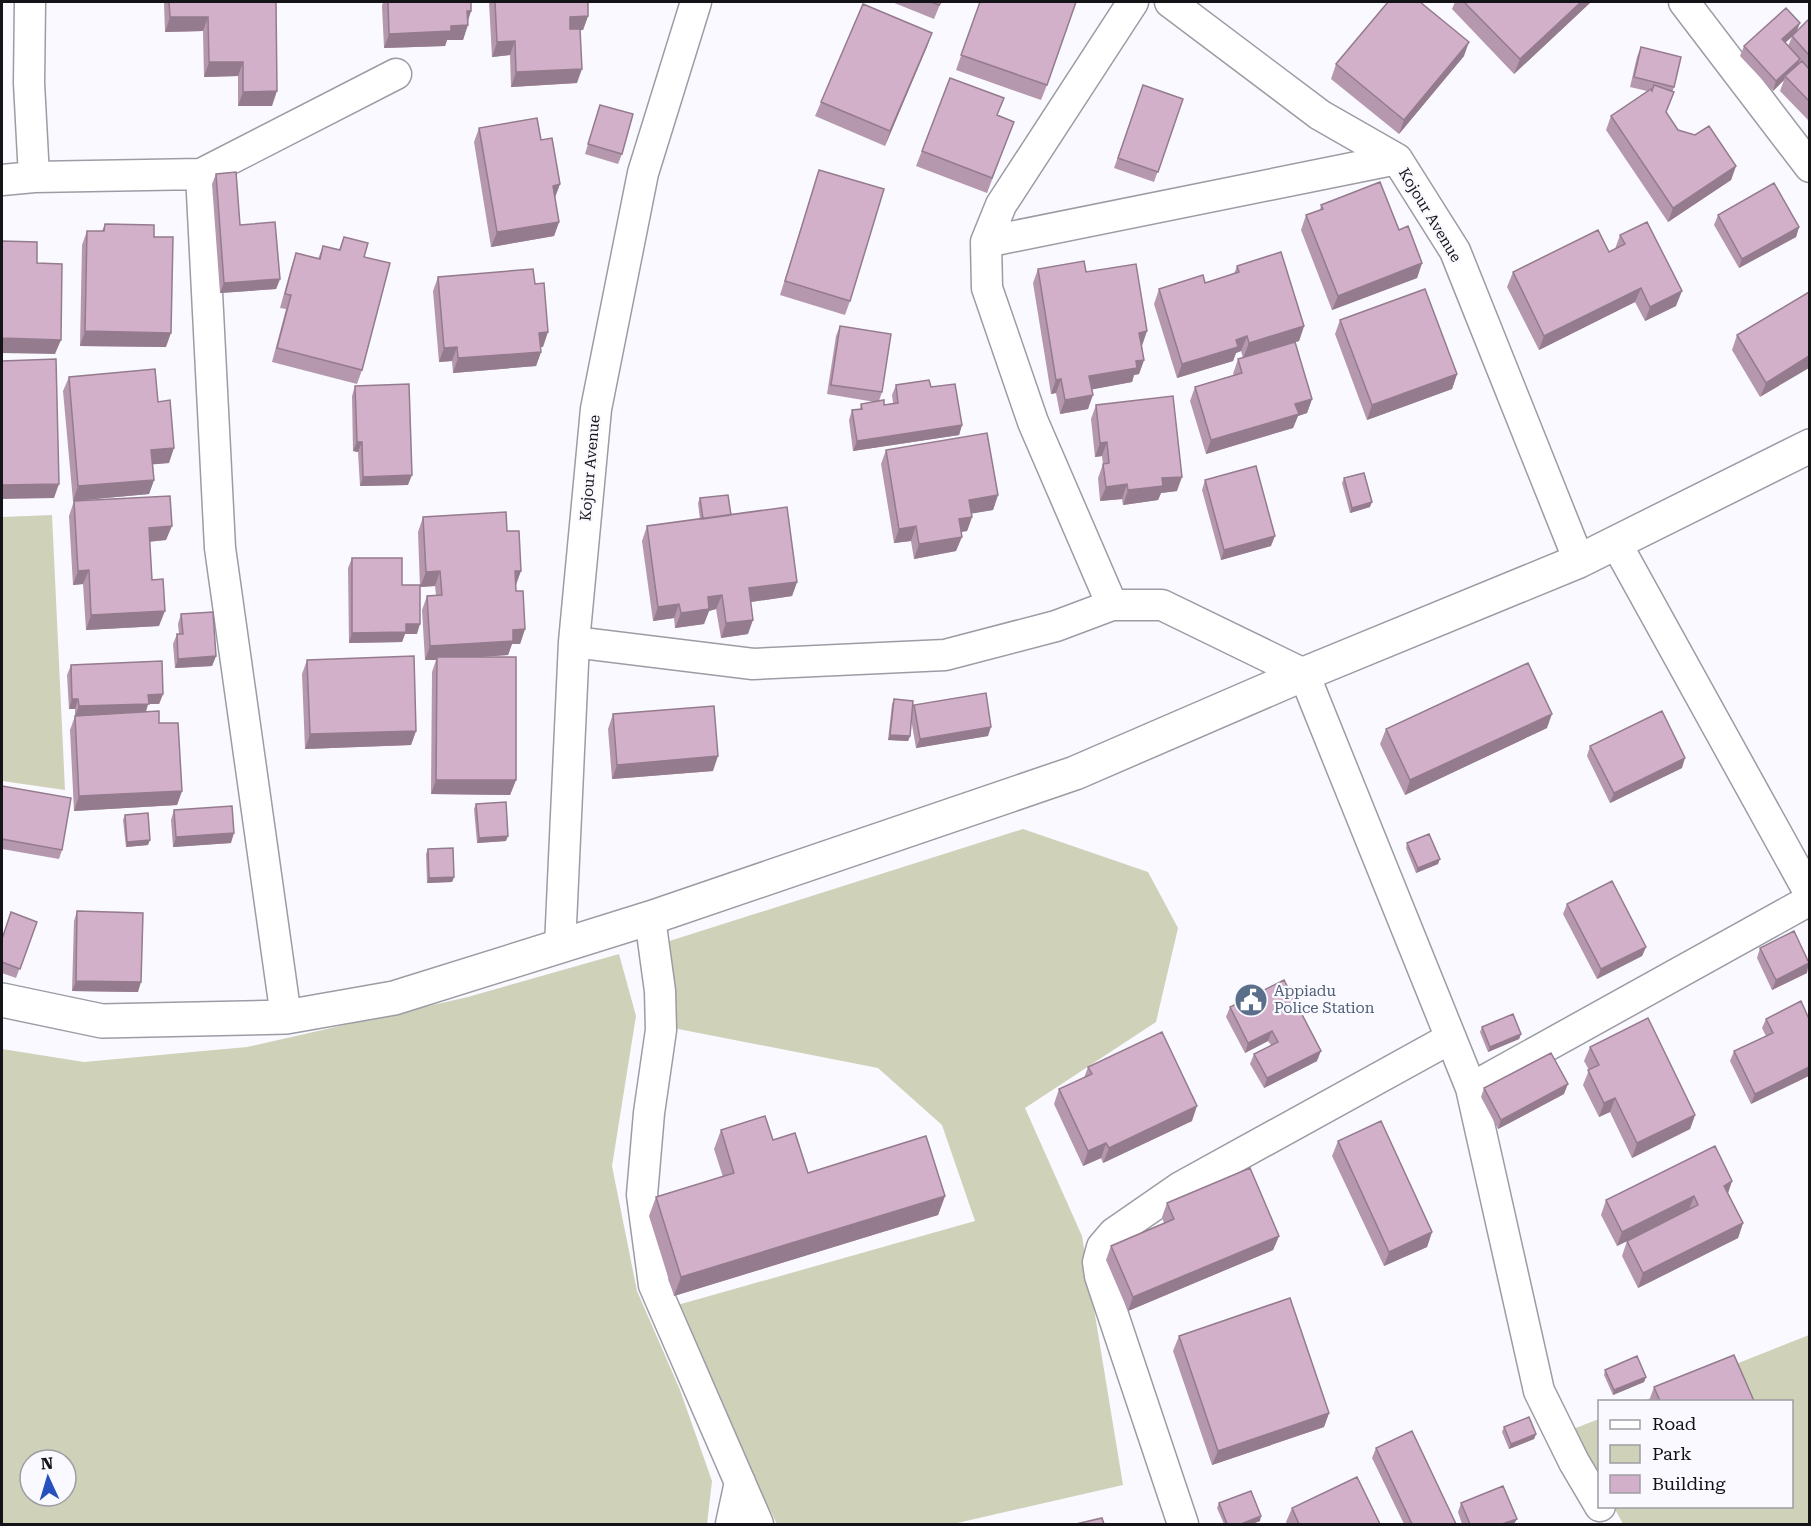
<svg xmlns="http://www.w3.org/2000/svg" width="1811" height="1526" font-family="'Roboto Serif',serif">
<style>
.green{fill:#cfd1b9;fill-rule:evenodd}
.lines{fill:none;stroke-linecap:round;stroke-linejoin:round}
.street-casing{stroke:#9c9ca5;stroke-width:33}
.secondary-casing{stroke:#9c9ca5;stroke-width:36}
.street{stroke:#fff;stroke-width:30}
.secondary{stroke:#fff;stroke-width:33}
.wall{fill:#b597ae;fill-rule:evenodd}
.shaded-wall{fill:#947b8d}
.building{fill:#d3b0ca;stroke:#947b8d;stroke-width:1.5}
.labels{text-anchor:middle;stroke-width:4.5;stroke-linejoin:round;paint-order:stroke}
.street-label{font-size:15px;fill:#141418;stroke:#f9f9ff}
.service-label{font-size:15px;fill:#4e5e75;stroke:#f9f9ff;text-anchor:start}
</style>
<rect width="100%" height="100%" fill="#f9f9ff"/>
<path class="green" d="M52 515 65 790 2 781V517Z
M1023 829 1148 872 1178 928 1156 1022 1025 1108 1082 1236 1123 1485 953 1524H777L740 1451 674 1306 975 1221 942 1125 878 1068 668 1027 660 944Z
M619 954 636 1016 612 1166 637 1291 680 1390 712 1481 707 1524H2V1049L84 1062 247 1047 468 997ZM30 1460H66V1496H30Z
M1809 1335V1524H1623L1614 1507 1792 1506V1402L1643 1401Z
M1599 1419V1480L1573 1429Z"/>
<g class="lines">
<g class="street-casing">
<path id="street" d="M1170 2 1320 115 1397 159 1455 251 1579 561
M1684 2 1810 167
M201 174 396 74
M34 177 201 174 220 548 286 1017
M2 180 34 177 29 83 30 2
M986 242 1397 159
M1616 543 1810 894
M1112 605 1033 422 987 288 986 242 1001 205 1133 2
M574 642 753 664 945 655 1056 626 1112 605H1162L1304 674 1471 1088 1539 1391 1574 1462 1600 1506
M650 918 660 991 661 1030 649 1113 642 1195 654 1285 758 1524
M560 946 574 642 596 409 643 173 696 2
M1471 1088 1810 900
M731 1524 740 1482
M1183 1524 1100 1276 1098 1262 1102 1247 1114 1233 1179 1188 1451 1038"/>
</g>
<g class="secondary-casing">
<path id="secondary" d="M2 1000 102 1021 286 1017 394 998 650 918 1075 773 1304 674 1579 561 1810 446"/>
</g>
<use href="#street" class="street"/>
<use href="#secondary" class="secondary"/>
</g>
<path class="wall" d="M164 2H276L272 106H238V76L204 77 203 31 165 32Z
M383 2H471V11L463 40H447L445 46 384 48 382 6Z
M489 2H588V16L583 30H580L577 83 511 87 510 55 492 57Z
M892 2H941L934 19Z
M980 2 1047 85 1041 100 956 70Z
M1455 2H1591L1514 74 1452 9Z
M1809 19V121L1780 91 1784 80 1773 91 1740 56 1744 46 1796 32ZM1792 37 1788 46 1785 43Z
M932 33 885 146 815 116 821 102Z
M1641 47 1674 87 1666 112 1678 130 1736 166 1731 180 1668 222 1606 130 1611 116 1647 91 1630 87 1637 57Z
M1464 56 1399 134 1331 79 1336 64Z
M950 78 998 115 1014 122 987 193 916 166Z
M1143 85 1183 99 1154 182 1114 168Z
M600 105 622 154 618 164 585 154Z
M479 128 541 140 560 184 555 198 559 222 554 236 491 247 474 142Z
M819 170 850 301 845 315 780 295Z
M216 174 240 225 280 279 276 289 220 293 212 184Z
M1321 205 1422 263 1417 278 1332 310 1301 230 1306 215 1320 210Z
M1718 215 1799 227 1796 237 1739 268 1714 225Z
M105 224 154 237 166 347 80 346 82 245 87 231H102Z
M1620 235 1676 306 1645 321 1635 302 1539 350 1507 287 1513 272 1609 252 1615 249Z
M344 237 364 257 362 370 357 384 272 362 286 309 280 308 291 268 296 253 318 259 323 246 339 250Z
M1237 266 1304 326 1299 341 1255 354 1312 399 1307 413 1298 416 1293 428 1206 454 1190 401 1195 387 1234 375 1233 374 1238 359 1243 358 1241 351 1236 353 1233 361 1177 378 1154 304 1159 289 1205 283 1234 274Z
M1038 269 1086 272 1142 346 1144 360 1139 374 1134 375 1132 382 1092 389 1088 409 1060 414 1056 393 1051 394 1033 283Z
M438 277 543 347H540L541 352 536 366 453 373 452 361 439 362 433 291Z
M1809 292 1760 397 1732 350 1737 335Z
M1340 320 1457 374 1452 389 1367 420 1335 334Z
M840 326 882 392 879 401 884 405 893 403 892 395 896 385 931 387 962 425 959 435 853 451 849 420 852 410 860 409 861 404 875 402 827 394 836 336Z
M69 377 158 402 169 463 153 464 154 480 149 494 73 501 63 391Z
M355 386 408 485 360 486 358 452 353 451 352 396Z
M1096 405 1177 491 1161 493 1158 500 1123 505 1122 499 1100 501 1098 478 1103 464 1102 456 1095 457 1091 419Z
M886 450 998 495 993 510 972 513V517L967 531 961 532 956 551 914 559 911 541 894 543 881 464Z
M1344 478 1370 507 1350 513 1342 483Z
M1205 480 1271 546 1221 560 1202 490Z
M700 498 731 515 797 582 792 596 751 602 748 634 721 638 716 609 709 611 704 624 675 628 674 618 653 621 642 541 647 526 700 519 698 503Z
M74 501 166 540 149 542 152 580 159 626 86 630 83 584 73 585 69 516Z
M423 517 507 531 516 591 525 629 520 644H512L508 655 478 657 516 780 510 795 431 794 432 672 436 660H425L422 610 427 596 436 595 435 586 420 587 418 532Z
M352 558 402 585 417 634H405L402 642 349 643 348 568Z
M181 614 216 656 212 666 175 668 173 644 177 634H179L178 624Z
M307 660 416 731 411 745 305 749 302 674Z
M71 665 163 694 159 704H148L146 712 159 723 182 791 177 805 74 811 70 730 75 716V709H69L67 675Z
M894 699 912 711 914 705 988 736 916 748 911 719 910 736 908 741 888 740 892 704Z
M613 714 713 771 612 779 608 729Z
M1547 728 1405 795 1380 744 1386 729Z
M1590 746 1682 768 1610 803 1587 756Z
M2 786 62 850 59 859 2 849Z
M476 804 506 841 477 843 474 809Z
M174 810 231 843 173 847 171 820Z
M125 815 148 845 126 847 123 820Z
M1407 843 1438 864 1416 873 1406 848Z
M428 849 454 877 452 882 427 883 426 854Z
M1567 904 1646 947 1642 956 1597 979 1563 914Z
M77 911 138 992 72 991 74 921Z
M37 922 16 978 2 973V939Z
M1760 948 1807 973 1772 990 1757 958Z
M1284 980 1317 1061 1264 1088 1250 1064 1254 1054 1271 1045 1268 1041 1245 1053 1226 1017 1230 1007Z
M1766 1019H1809L1751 1104 1730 1061 1734 1051 1766 1036 1762 1028Z
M1482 1027 1521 1034 1519 1039 1488 1052 1480 1032Z
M1590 1047 1695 1115 1690 1129 1632 1158 1610 1112 1599 1117 1583 1085 1589 1070 1584 1061Z
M1088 1067 1192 1121 1103 1163 1101 1158 1083 1166 1054 1104 1059 1089 1084 1078Z
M1484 1088 1564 1094 1498 1129 1481 1097Z
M721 1130 773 1140 808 1173 945 1196 938 1215 674 1296 649 1216 656 1197 723 1177 714 1149Z
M1338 1141 1432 1232 1427 1247 1384 1266 1332 1156Z
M1732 1181 1728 1193 1743 1223 1738 1238 1638 1288 1622 1256 1627 1241 1638 1236 1617 1246 1601 1215 1606 1200Z
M1167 1203 1279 1236 1273 1250 1128 1311 1106 1260 1111 1246 1164 1223 1162 1217Z
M1179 1336 1329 1413 1324 1427 1212 1465 1173 1351Z
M1605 1370 1646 1377 1644 1382 1613 1395 1604 1375Z
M1654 1387 1754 1401H1649Z
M1504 1427 1536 1434 1534 1439 1509 1449 1502 1432Z
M1376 1448 1456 1524H1404L1372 1458Z
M1219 1503 1260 1521 1252 1524H1224L1217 1508Z
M1461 1503 1514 1524H1462L1458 1512Z
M1292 1508 1380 1524H1287L1286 1522Z"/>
<path class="shaded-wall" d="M1581 2H1591L1514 74 1520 59Z
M467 11H471L466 25H468L463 40H447L445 46 384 48 389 34Z
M588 16 583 30 565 31 570 17Z
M170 17H208L203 31 165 32Z
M1800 23 1796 33 1778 49 1782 39Z
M932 33 927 47 885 146 890 131Z
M515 41 510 55 492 57 497 42Z
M1469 42 1464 56 1399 134 1404 120Z
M1800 59 1796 69 1785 76 1784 80 1773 91 1776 81Z
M209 62H243L238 76 204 77Z
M582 69 577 83 511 87 516 72Z
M277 91 272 106H238L243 92Z
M1736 166 1731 180 1668 222 1673 208Z
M560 184 554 199 553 186Z
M559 222 554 236 491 247 497 232Z
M1799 227 1796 237 1739 268 1742 259Z
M1422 263 1417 278 1332 310 1338 296Z
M280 279 276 289 220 293 224 283Z
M1641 288 1635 302 1539 350 1544 336Z
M1682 291 1676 306 1645 321 1650 307Z
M1304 326 1299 341 1243 358 1249 343Z
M85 331 171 333 166 347 80 346Z
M1147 331 1142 346 1139 333Z
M548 332 543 347H534L539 333Z
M1247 336 1241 351 1236 353 1233 361 1177 378 1182 364 1236 340Z
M2 338 61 340 55 354 2 353Z
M457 347 452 361 439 362 444 348Z
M541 352 536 366 453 373 458 358Z
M1809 356V368L1760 397 1766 383Z
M1144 360 1139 374 1134 375 1132 382 1084 391 1089 376 1136 361Z
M1457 374 1452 389 1367 420 1372 405Z
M1061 379 1056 393 1051 394 1056 380Z
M1093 395 1088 409 1060 414 1065 400Z
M1312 399 1307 413 1298 416 1293 428 1206 454 1211 440 1295 404Z
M962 425 959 435 853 451 857 441Z
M357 442H362L358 452 353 451Z
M1107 442 1102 456 1095 457 1100 443Z
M174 448 169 463 146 465 151 450Z
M412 475 408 485 360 486 363 477Z
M1182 477 1177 491 1161 493 1158 500 1123 505 1128 490 1162 478Z
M154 480 149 494 73 501 78 486Z
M59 484 54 498 2 499V485Z
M1127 484 1122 499 1100 501 1106 487Z
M998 495 993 510 964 515 969 500Z
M1372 502 1370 507 1350 513 1352 508Z
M972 517 967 531 954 533 959 519Z
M172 526 166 540 143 542 149 528Z
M916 526 911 541 894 543 899 529Z
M1275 536 1271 546 1221 560 1224 550Z
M962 537 956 551 914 559 919 544Z
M89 570 83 584 73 585 78 571Z
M440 571 435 586 420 587 426 572Z
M515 571H521L516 585Z
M797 582 792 596 744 603 749 588Z
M722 595 716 609 709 611 704 624 675 628 681 613 708 597Z
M679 604 674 618 653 621 658 607Z
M165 611 159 626 86 630 91 615Z
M753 620 748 634 721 638 726 623Z
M406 624H420L417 634H405L402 642 349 643 352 633Z
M525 629 520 644H512L508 655 437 660V657L436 660H425L430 646 513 630Z
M216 656 212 666 175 668 178 659Z
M163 694 159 704H148L145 714 75 716 79 706 148 695Z
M72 699H78L75 709H69Z
M1552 714 1547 728 1405 795 1410 780Z
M991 727 988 736 916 748 920 739Z
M416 731 411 745 305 749 310 734Z
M890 735 910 736 908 741 888 740Z
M718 756 713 771 612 779 617 765Z
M1685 758 1682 768 1610 803 1614 793Z
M436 780H516L510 795 431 794Z
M182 791 177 805 74 811 79 796Z
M234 833 231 843 173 847 176 837Z
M508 836 506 841 477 843 479 838Z
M150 840 148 845 126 847 127 842Z
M1440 859 1438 864 1416 873 1418 868Z
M454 877 452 882 427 883 429 878Z
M1646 947 1642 956 1597 979 1601 969Z
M1809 963 1807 973 1772 990 1776 980Z
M76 981 141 982 138 992 72 991Z
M1272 1031 1268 1041 1245 1053 1248 1043Z
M1521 1034 1519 1039 1488 1052 1490 1047Z
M1321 1051 1317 1061 1264 1088 1267 1078Z
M1809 1067V1076L1751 1104 1755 1094Z
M1568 1084 1564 1094 1498 1129 1501 1120Z
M1615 1098 1610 1112 1599 1117 1604 1103Z
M1197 1106 1192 1121 1103 1163 1109 1148Z
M1695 1115 1690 1129 1632 1158 1637 1143Z
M1106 1143 1101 1158 1083 1166 1088 1151Z
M1732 1181 1727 1196 1724 1186Z
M945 1196 938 1215 674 1296 681 1277Z
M1694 1196 1689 1210 1617 1246 1622 1232Z
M1743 1223 1738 1238 1638 1288 1643 1273Z
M1432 1232 1427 1247 1384 1266 1389 1252Z
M1279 1236 1273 1250 1128 1311 1133 1297Z
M1646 1377 1644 1382 1613 1395 1614 1390Z
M1329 1413 1324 1427 1212 1465 1218 1451Z
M1536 1434 1534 1439 1509 1449 1511 1444Z
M1261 1516 1260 1521 1252 1524H1241Z
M1517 1519 1514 1524H1502Z"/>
<path class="building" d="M169 2H276L277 91 243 92V62H209L208 17H170Z
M388 2H471V11H467L468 25 451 26V31L389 34Z
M495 2H588V16L570 17V29H580L582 69 516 72 515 41 497 42Z
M931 2H941L939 5Z
M980 2H1076L1047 85 961 55Z
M1388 2H1420L1469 42 1404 120 1336 64Z
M1464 2H1581L1520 59Z
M863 4 932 33 890 131 821 102Z
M1786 8 1800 23 1782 39 1800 59 1776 81 1744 46Z
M1809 19V55L1792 36Z
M1641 47 1681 57 1674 87 1634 77Z
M1802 61 1809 69V101L1785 76Z
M950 78 1004 98 997 115 1014 122 992 178 922 151Z
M1143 85 1183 99 1158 172 1118 158Z
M1654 85 1674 92 1666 112 1678 130 1695 135 1709 126 1736 166 1673 208 1611 116 1651 89 1652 91Z
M600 105 633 114 622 154 588 144Z
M537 118 541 140 552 138 560 184 553 186 559 222 497 232 479 128Z
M819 170 884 189 850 301 785 281Z
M236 172 240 225 275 222 280 279 224 283 216 174Z
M1380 182 1399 230 1408 226 1422 263 1338 296 1306 215 1323 209 1321 205Z
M1774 183 1799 227 1742 259 1718 215Z
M1647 222 1682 291 1650 307 1641 288 1544 336 1513 272 1598 230 1609 252 1625 244 1620 235Z
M105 224 154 225V237H173L171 333 85 331 87 231H104Z
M344 237 368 243 364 257 390 263 362 370 277 348 291 295 285 294 296 253 320 259 323 246 340 250Z
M2 241 37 242V263L62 264 61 340 2 338Z
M1281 252 1304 326 1249 343 1247 336 1236 340 1238 347 1182 364 1159 289 1203 275 1205 283 1239 272 1237 266Z
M1084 261 1086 272 1136 264 1147 331 1139 333 1144 360 1136 361 1137 368 1089 376 1093 395 1065 400 1061 379 1056 380 1038 269Z
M533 269 535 284 544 283 548 332 539 333 541 352 458 358 457 347 444 348 438 277Z
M1425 289 1457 374 1372 405 1340 320Z
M1809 292V356L1766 383 1737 335Z
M840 326 891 334 882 392 831 385Z
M1295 342 1312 399 1295 404 1299 414 1211 440 1195 387 1242 373 1238 359Z
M56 359 59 484 2 485V361Z
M155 369 158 402 170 400 174 448 151 450 154 480 78 486 69 377Z
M929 380 931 387 955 384 962 425 857 441 852 410 862 409 861 404 884 400V405L898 403 896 385Z
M409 384 412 475 363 477 362 442H357L355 386Z
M1173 396 1182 477 1162 478 1163 486 1128 490 1127 484 1106 487 1103 464 1109 463 1107 442 1100 443 1096 405Z
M987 433 998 495 969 500 972 517 959 519 962 537 919 544 916 526 899 529 886 450Z
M1256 466 1275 536 1224 550 1205 480Z
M1364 473 1372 502 1352 508 1344 478Z
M728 495 731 515 703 519 700 498Z
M170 496 172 526 149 528 152 580 163 579 165 611 91 615 89 570 78 571 74 501Z
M787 507 797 582 749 588 753 620 726 623 722 595 708 597 709 609 681 613 679 604 658 607 647 526Z
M506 512 507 531H519L521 571H515L516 591H523L525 629 513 630V641L430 646 427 596 442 595 440 571 426 572 423 517Z
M352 558H402V585H420V624H406V632L352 633Z
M213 612 216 656 178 659 177 634H183L181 614Z
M414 656 416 731 310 734 307 660Z
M437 657H516V780H436Z
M162 661 163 694 148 695 149 704 79 706 78 699H72L71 665Z
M1528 663 1552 714 1410 780 1386 729Z
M986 693 991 727 920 739 914 705Z
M894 699 913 701 910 736 890 735Z
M714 706 718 756 617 765 613 714Z
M159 711V723H178L182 791 79 796 75 716Z
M1662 711 1685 758 1614 793 1590 746Z
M2 786 71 798 62 850 2 839Z
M506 802 508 836 479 838 476 804Z
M232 806 234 833 176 837 174 810Z
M148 813 150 840 127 842 125 815Z
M1429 834 1440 859 1418 868 1407 843Z
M453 848 454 877 429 878 428 849Z
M1612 881 1646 947 1601 969 1567 904Z
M77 911 143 913 141 982 76 981Z
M11 912 37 922 20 969 2 962V939Z
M1794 931 1809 963 1776 980 1760 948Z
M1284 980 1321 1051 1267 1078 1254 1054 1278 1042 1272 1031 1248 1043 1230 1007Z
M1801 1001 1809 1019V1067L1755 1094 1734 1051 1773 1033 1766 1019Z
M1513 1014 1521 1034 1490 1047 1482 1027Z
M1648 1018 1695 1115 1637 1143 1615 1098 1604 1103 1588 1070 1599 1065 1590 1047Z
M1162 1032 1197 1106 1109 1148 1106 1143 1088 1151 1059 1089 1092 1074 1088 1067Z
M1551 1053 1568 1084 1501 1120 1484 1088Z
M765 1116 773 1140 795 1133 808 1173 926 1136 945 1196 681 1277 656 1197 734 1173 721 1130Z
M1381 1121 1432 1232 1389 1252 1338 1141Z
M1715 1146 1732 1181 1724 1186 1743 1223 1643 1273 1627 1241 1698 1205 1694 1196 1622 1232 1606 1200Z
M1250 1168 1279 1236 1133 1297 1111 1246 1174 1219 1167 1203Z
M1290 1298 1329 1413 1218 1451 1179 1336Z
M1734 1355 1754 1401H1660L1654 1387Z
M1637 1356 1646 1377 1614 1390 1605 1370Z
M1529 1417 1536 1434 1511 1444 1504 1427Z
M1412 1431 1456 1524H1412L1376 1448Z
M1357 1477 1380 1524H1299L1292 1508Z
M1503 1486 1517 1519 1502 1524H1470L1461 1503Z
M1251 1491 1261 1516 1241 1524H1227L1219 1503Z
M1102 1518 1104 1524H1076Z"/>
<defs>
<g id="civic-disc" transform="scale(1.725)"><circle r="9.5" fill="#5c6f8a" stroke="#f9f9ff"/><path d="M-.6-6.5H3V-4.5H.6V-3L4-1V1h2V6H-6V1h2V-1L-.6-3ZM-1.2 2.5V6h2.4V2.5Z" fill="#fff"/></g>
</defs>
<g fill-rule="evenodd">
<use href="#civic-disc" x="1251" y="1000"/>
</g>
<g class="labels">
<g class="street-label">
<text transform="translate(1430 215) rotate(59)" y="5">Kojour Avenue</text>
<text transform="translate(590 468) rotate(-85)" y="5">Kojour Avenue</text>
</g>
<g class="service-label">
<text x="1274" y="996">Appiadu<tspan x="1274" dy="17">Police Station</tspan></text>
</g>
</g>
<rect width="1811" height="1526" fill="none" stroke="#141418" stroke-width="6"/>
<rect x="1598" y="1400" width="195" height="108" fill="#f9f9ff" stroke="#9d9da3" stroke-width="1.5"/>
<rect x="1610" y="1420" width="30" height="9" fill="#ffffff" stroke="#9d9da3" stroke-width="1.5"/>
<text x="1652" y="1430" font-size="18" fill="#141418">Road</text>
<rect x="1610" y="1445" width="30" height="18" fill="#cfd1b9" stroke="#9d9da3" stroke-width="1.5"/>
<text x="1652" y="1460" font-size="18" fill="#141418">Park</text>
<rect x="1610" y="1475" width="30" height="18" fill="#d3b0ca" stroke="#9d9da3" stroke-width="1.5"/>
<text x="1652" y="1490" font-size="18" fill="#141418">Building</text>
<g transform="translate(48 1478) rotate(356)"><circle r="28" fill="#f9f9ff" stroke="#9d9da3" stroke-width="1.5"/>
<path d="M0-4.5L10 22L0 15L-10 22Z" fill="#2550be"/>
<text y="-9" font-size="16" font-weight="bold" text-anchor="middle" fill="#141418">N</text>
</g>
</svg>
